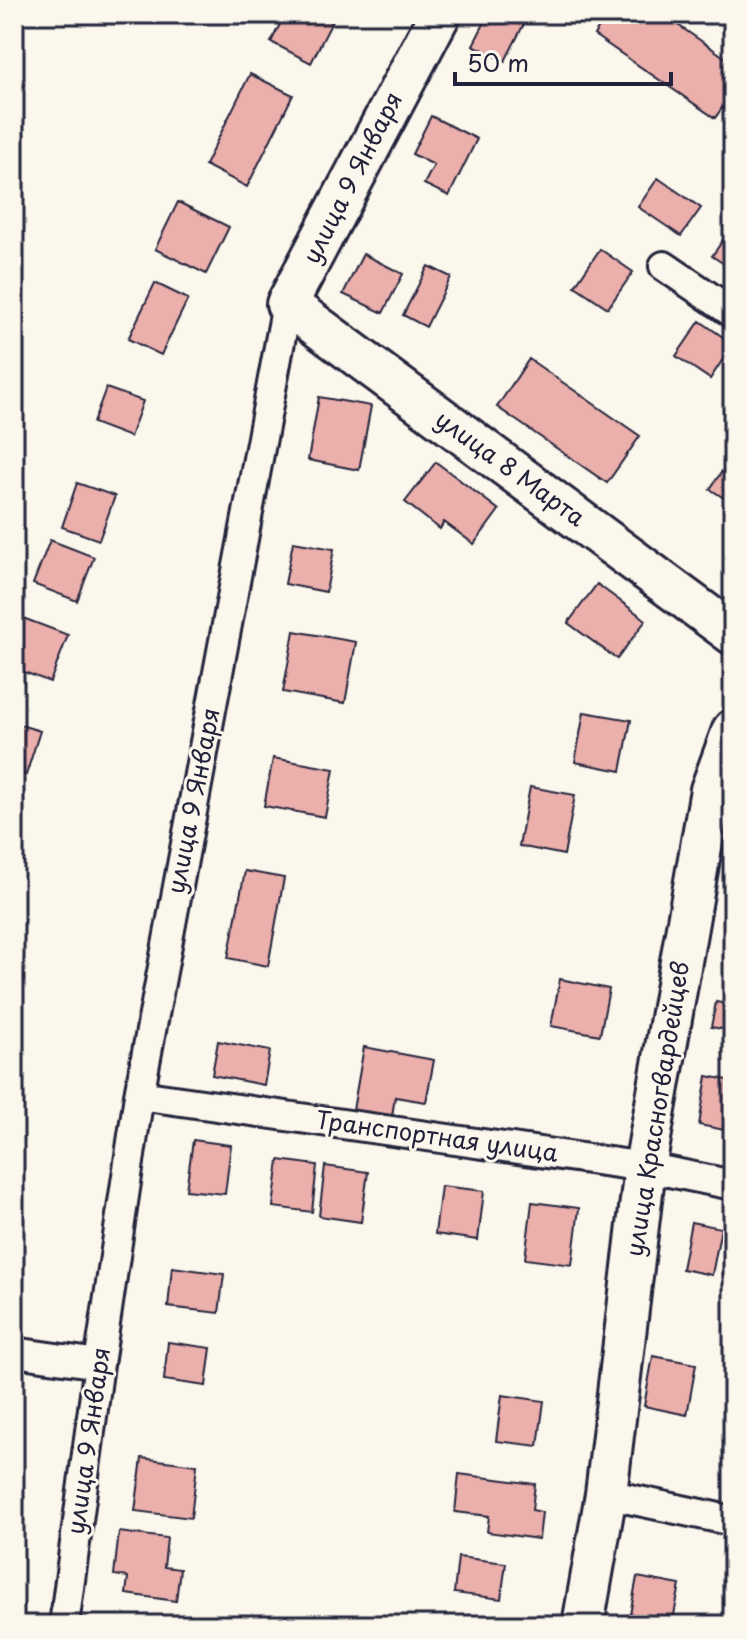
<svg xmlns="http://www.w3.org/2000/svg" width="747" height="1639" font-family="'Playpen Sans',sans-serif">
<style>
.building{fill:#ebafac;stroke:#22223b;stroke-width:2}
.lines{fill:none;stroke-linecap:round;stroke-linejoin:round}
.street-casing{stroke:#22223b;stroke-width:34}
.secondary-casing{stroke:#22223b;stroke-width:46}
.street{stroke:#fbf7ec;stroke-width:28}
.secondary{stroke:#fbf7ec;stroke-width:40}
.labels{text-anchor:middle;stroke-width:6;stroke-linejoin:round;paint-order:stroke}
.street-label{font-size:24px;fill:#22223b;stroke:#fbf7ec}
</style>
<rect width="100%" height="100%" fill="#fbf7ec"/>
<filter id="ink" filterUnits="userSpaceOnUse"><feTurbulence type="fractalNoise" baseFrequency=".0125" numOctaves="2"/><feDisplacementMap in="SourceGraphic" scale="16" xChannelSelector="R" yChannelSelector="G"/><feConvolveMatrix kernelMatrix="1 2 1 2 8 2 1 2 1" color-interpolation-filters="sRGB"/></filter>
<g filter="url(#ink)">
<path class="building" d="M285 14H336L311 63 271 42Z
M489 14H508L525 22 505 61 473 45Z
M608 14H662L733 63V92L715 118 594 35Z
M250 74 293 95 247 187 205 165Z
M431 116 477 139 449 196 424 184 434 165 412 154Z
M658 178 701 208 681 236 638 207Z
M178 202 229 227 206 274 155 249Z
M733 226V270L712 256Z
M600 249 633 272 608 308 575 286Z
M363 254 403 274 383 313 343 294Z
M428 266 451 277 426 327 403 315Z
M155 283 188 299 161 355 128 339Z
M700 321 733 344 710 379 676 356Z
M529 359 640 436 607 483 497 407Z
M106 388 143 401 130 437 93 423Z
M319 397 371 406 359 470 308 460Z
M733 455V504L710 489Z
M436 462 499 510 474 544 444 522 440 529 405 502Z
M77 483 115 496 99 540 62 527Z
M50 540 94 557 77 601 33 584Z
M293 542 334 549 326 592 285 584Z
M597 584 646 620 617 659 568 623Z
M15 615 68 635 50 682 14 668Z
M294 631 356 642 345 703 283 692Z
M584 712 631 720 621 771 575 762Z
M14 723 40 731 26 775 14 771Z
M273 758 334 769 325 817 264 806Z
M14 787 21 789 14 821Z
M530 787 575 795 564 855 519 846Z
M245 871 284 878 268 966 228 958Z
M560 979 609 989 600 1035 551 1026Z
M716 1002 733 1005V1031L711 1027Z
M218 1041 270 1051 264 1085 212 1075Z
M364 1047 434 1060 426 1102 395 1097 392 1116 353 1110Z
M707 1076 733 1081V1151L726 1150 730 1131 699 1125Z
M193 1140 231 1145 225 1194 186 1190Z
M279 1160 317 1165 312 1212 273 1207Z
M325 1166 368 1172 361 1222 319 1216Z
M441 1186 484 1191 478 1240 435 1234Z
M532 1202 579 1208 572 1265 525 1259Z
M691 1222 721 1228 712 1275 682 1269Z
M732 1227H733V1277L723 1275Z
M172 1267 224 1274 219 1313 168 1307Z
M168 1342 211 1348 206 1386 164 1380Z
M653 1356 696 1364 687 1415 644 1406Z
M502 1395 544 1401 538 1446 496 1441Z
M142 1458 197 1465 191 1518 135 1511Z
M459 1474 535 1484 532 1510 542 1512 539 1539 487 1532 489 1516 455 1512Z
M119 1532 167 1538 164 1567 180 1569 176 1601 126 1594 128 1577 114 1575Z
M458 1557 506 1563 501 1599 454 1593Z
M637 1577 680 1585 672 1625 629 1620Z"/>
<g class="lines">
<g class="street-casing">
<path id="street" d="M664 266 733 313
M139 1095 645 1167 733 1185
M14 1352 99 1364
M606 1494 733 1521
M64 1625 99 1364 139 1095 287 304"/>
</g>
<g class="secondary-casing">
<path id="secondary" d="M440 14 287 304 733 634
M583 1625 606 1494 645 1167 711 790 733 730"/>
</g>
<use href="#street" class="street"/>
<use href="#secondary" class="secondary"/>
</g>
</g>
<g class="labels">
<g class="street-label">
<text transform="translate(353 178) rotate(-63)" y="8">улица 9 Января</text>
<text transform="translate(510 469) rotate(36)" y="8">улица 8 Марта</text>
<text transform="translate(194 801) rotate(-79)" y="8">улица 9 Января</text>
<text transform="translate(658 1109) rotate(-81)" y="8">улица Красногвардейцев</text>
<text transform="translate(437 1137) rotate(8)" y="8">Транспортная улица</text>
<text transform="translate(89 1441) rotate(-82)" y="8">улица 9 Января</text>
</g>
</g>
<rect width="747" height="1639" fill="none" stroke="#fbf7ec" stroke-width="48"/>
<rect x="24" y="24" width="699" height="1591" fill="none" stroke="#22223b" stroke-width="3" filter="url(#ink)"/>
<path d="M455 72v12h216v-12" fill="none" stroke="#22223b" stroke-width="4"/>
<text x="467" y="72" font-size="24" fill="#22223b" stroke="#fbf7ec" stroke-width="6" paint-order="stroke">50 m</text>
</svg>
